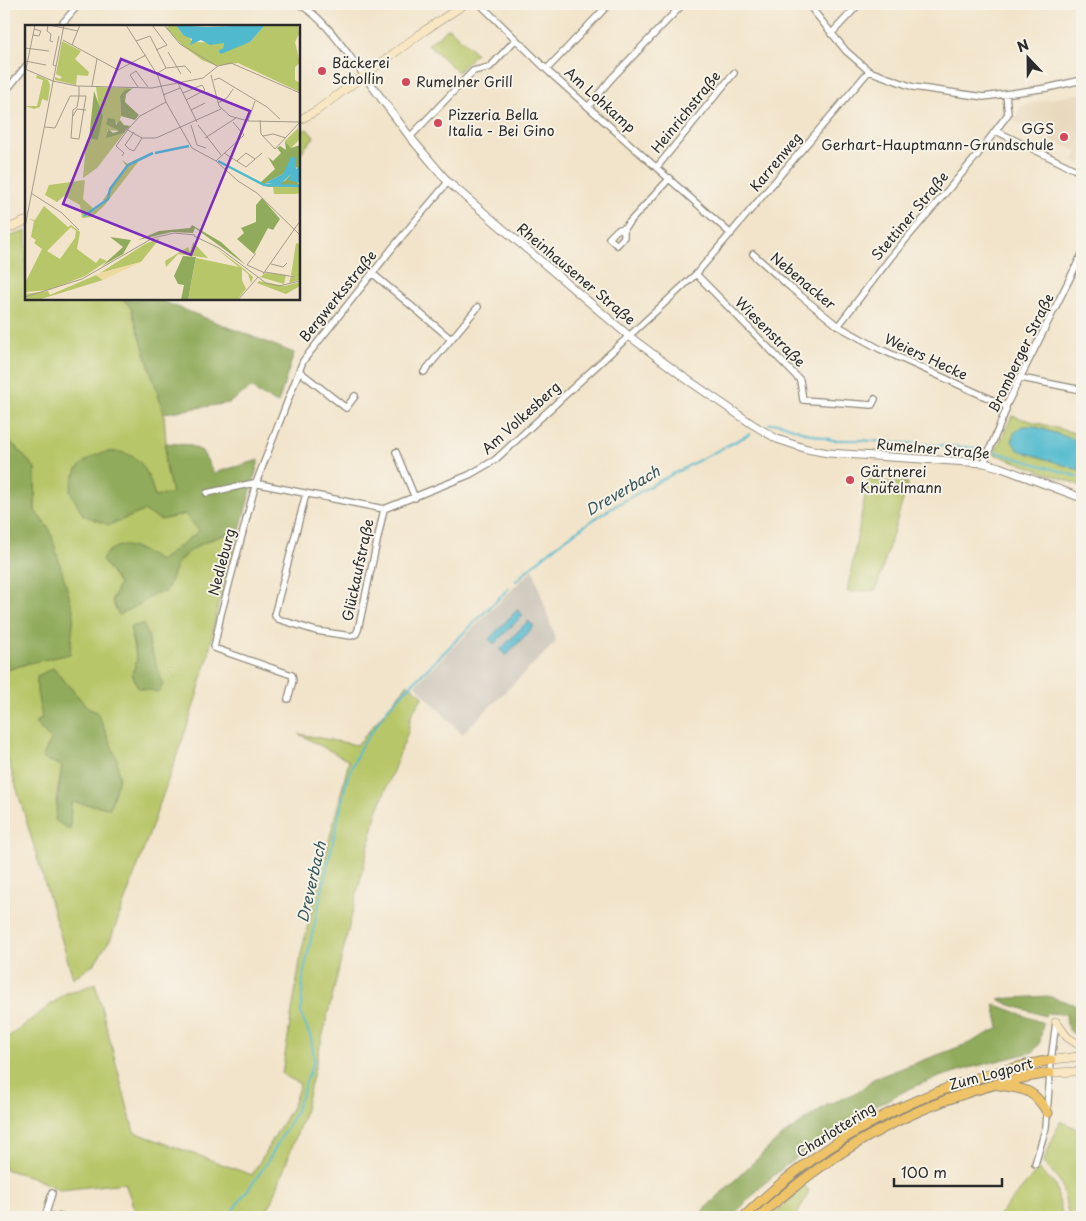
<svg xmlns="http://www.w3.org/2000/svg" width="1086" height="1221" font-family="'Playpen Sans',sans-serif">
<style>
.built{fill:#e6d5b7}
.industrial{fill:#cac3b8}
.green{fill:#b7c668;stroke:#71784a;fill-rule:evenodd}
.forest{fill:#91ab5c;stroke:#5e6b44}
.water{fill:#50b9ce;stroke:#3e727c}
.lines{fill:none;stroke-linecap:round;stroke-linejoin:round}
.stream{stroke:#50b9ce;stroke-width:2}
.minor-casing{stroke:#8e887a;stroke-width:8}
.tertiary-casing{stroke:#8e887a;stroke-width:9}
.secondary-casing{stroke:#8e887a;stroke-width:9}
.trunk-casing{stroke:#8e887a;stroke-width:11}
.minor{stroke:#fff;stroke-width:5.5}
.tertiary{stroke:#fff;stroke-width:7}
.secondary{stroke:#f9e7c3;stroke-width:8}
.trunk{stroke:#efc469;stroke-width:9}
.poi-dot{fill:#d1495b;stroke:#f7f3e8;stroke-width:2}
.labels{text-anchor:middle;stroke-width:4;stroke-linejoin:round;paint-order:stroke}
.poi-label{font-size:14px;fill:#2b2b2b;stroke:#f7f3e8;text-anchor:start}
.street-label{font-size:14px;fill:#2b2b2b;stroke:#f7f3e8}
.water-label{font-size:15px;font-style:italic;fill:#36565c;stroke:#f7f3e8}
.inset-river{fill:none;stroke:#50b9ce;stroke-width:2.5}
.inset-road{fill:none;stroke:#a29a8a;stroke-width:1}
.view{fill:#7b2cbf;fill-opacity:0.15;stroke:#7b2cbf;stroke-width:2.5}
.inset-edge{fill:none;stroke:#2b2b2b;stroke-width:2.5}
</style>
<rect width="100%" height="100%" fill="#f7f3e8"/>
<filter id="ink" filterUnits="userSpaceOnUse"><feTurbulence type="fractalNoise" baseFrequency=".02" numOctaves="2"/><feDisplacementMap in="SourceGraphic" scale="10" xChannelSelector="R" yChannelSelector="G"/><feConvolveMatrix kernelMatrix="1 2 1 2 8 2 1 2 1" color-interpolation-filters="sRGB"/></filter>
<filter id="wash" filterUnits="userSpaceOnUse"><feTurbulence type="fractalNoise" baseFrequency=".0096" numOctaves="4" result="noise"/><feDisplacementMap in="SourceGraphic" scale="20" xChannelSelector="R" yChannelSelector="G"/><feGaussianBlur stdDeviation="1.12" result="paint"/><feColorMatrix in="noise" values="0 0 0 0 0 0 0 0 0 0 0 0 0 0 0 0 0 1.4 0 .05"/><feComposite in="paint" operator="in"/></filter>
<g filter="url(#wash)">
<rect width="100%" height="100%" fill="#f2e4ca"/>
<path class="built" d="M1082 93V165L1074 161 1078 152 1013 121 1022 105Z"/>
<path class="industrial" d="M533 569 556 642 462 734 415 685Z"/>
<path class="green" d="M449 28 476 53 458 72 428 44Z
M307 129 314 137 299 155V132Z
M26 231V299H123L131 308 164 413 166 443 165 462 172 493 155 497 147 473 109 525 144 511 161 520 185 514 200 531 160 561 133 546 113 575 119 584 112 601 119 614 138 605 155 593 166 592C170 583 173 570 178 563 194 543 218 537 240 530L218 605 208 658 190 718 140 860 111 938 94 964 73 978 4 746V671L29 663 50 530 35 511V468L11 442 4 438V239ZM148 635 150 647 132 674 137 660 131 636ZM53 668 88 708 84 803 71 802 70 829 56 802 62 766 51 740 35 723 42 718Z
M1012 416 1082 435V442L1033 426 1079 470 1082 468V486L994 454Z
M868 480 908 483 876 590 847 592Z
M408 684 423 696 411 715 408 732 376 815 303 1117 272 1202 262 1217H137L125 1183 60 1190 32 1177 4 1169V1040L66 993 77 991 95 983 134 1132 252 1175 293 1105 300 1084 282 1074 302 949 349 761 299 734 357 745Z
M1060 1121 1082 1131V1217H1069L1061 1183 1056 1176 1043 1163Z
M1038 1170 1055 1184 1063 1217H997Z
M805 1185 809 1191 796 1217H771Z"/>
<path class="forest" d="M123 299H157L294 353 278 403 259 394 252 387 229 403 164 413 131 308Z
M4 438 11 442 35 468V511L50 530 74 613 70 654 29 663 4 671Z
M166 443 189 445 202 451 214 473 259 460 240 530C218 537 193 543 178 563 173 571 170 583 166 592L155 593 138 605 119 615 112 601 119 584 102 560C117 534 140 550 160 561L199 531 185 514 161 520 144 511 109 525 83 515 70 491C72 484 74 472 80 466 96 449 127 445 142 465 149 474 152 486 155 497L172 493 165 462Z
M143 624 148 635 150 647 163 684 159 692 138 688 132 674 137 660 130 627Z
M53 668 88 708 97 712 117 759 119 778 110 808 71 802 70 830 55 820 62 766 42 758 51 740 35 723 42 718 37 692V676Z
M1048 996 1082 1007V1038C1067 1032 1067 1029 1066 1014L1047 1013 1045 1016 1008 1004 998 999Z
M994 1004 1043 1023 1040 1042 1033 1052C991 1063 949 1071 909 1089 858 1113 809 1145 766 1182 754 1193 743 1206 731 1217H696L778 1139 827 1105 859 1091 873 1079 967 1044 999 1028Z"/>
<path class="water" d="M1022 426H1033L1082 442V468L1079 470 1018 450 1012 441 1014 433Z
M517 610 523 615 494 644 489 639Z
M528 621 534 626 506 656 500 650Z"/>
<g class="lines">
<path class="stream" d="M769 424 779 423 807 433 832 440H860L975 448
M996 452 1079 477H1082
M516 581C582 516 669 476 750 434
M228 1217 265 1166 295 1113 314 1060 311 1038 301 1014 303 975 347 779 360 748 389 707 509 588"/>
</g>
</g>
<g filter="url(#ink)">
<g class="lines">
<g class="minor-casing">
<path id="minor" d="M299 4C327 20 344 50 364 75
M480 4 550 73 731 234
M808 4 846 51 869 71 913 87 984 97 1047 88 1082 80
M60 26 79 4
M831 34 859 4
M547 69 609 4
M4 88 10 86 26 66
M588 107 611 79 683 4
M996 131 1082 173
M410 137 473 71 490 67 516 39
M657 167 734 73
M624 228V237L617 245 609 238 617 230 624 228 670 178
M753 254 791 288 838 326 880 349 1006 406
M372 273 451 339
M696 274 800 380 803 400 872 405 875 399
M838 326 891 257 975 158 1008 114 1006 95
M299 371 346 408 355 396
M424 372 478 307
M1021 378 1082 390
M396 452 415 498
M984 463 1006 410V406L1082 254
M207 493 254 483 384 509 469 475 495 460 696 274 869 71
M306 494 275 612V616L278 619 316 631 351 636 356 634 358 630 384 509
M288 699 293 680 292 675 214 648 221 614 256 483 303 361 394 246 448 182
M1035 1164 1046 1127 1051 1060 1056 1022
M45 1215 62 1217
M45 1217 52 1193"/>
</g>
<g class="tertiary-casing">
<path id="tertiary" d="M364 75 410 137 448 182 629 336 685 378 752 424 777 439 807 449 828 453 984 463 999 467 1082 498"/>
</g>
<g class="secondary-casing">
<path id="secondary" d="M299 120 316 111 424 31 465 4
M4 230 26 221
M1056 1022 1067 1037 1082 1047
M1051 1060 1082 1056
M1050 1073 1082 1071"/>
</g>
<g class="trunk-casing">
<path id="trunk" d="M999 1085C1026 1089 1033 1089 1048 1113
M744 1217C830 1132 933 1082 1051 1060
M759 1217C772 1204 788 1192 803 1180 874 1125 961 1086 1050 1073"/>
</g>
<use href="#minor" class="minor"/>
<use href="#tertiary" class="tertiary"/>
<use href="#secondary" class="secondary"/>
<use href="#trunk" class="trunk"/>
</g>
</g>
<g class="poi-dot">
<circle cx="322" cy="71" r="5"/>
<circle cx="406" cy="82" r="5"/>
<circle cx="438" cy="123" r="5"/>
<circle cx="1064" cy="137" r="5"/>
<circle cx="850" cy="480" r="5"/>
</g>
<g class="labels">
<g class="poi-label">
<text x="332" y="68">Bäckerei<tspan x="332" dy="16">Schollin</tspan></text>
<text x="416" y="87">Rumelner Grill</text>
<text x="448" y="120">Pizzeria Bella<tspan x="448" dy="16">Italia - Bei Gino</tspan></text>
<text x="1054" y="134" text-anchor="end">GGS<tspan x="1054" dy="16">Gerhart-Hauptmann-Grundschule</tspan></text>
<text x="860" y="477">Gärtnerei<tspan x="860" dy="16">Knüfelmann</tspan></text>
</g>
<g class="street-label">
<text transform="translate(600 100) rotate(42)" y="5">Am Lohkamp</text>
<text transform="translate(686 112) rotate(-51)" y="5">Heinrichstraße</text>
<text transform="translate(776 162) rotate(-50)" y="5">Karrenweg</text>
<text transform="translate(910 216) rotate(-50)" y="5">Stettiner Straße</text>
<text transform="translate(576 274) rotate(40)" y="5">Rheinhausener Straße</text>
<text transform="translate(803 281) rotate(40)" y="5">Nebenacker</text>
<text transform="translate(338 296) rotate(-51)" y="5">Bergwerksstraße</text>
<text transform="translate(770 332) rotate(45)" y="5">Wiesenstraße</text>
<text transform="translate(1021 353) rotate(-64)" y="5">Bromberger Straße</text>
<text transform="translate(926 357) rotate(25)" y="5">Weiers Hecke</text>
<text transform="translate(521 418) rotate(-42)" y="5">Am Volkesberg</text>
<text transform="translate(933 449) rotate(5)" y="5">Rumelner Straße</text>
<text transform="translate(222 562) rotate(-75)" y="5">Nedleburg</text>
<text transform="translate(358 570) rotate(-78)" y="5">Glückaufstraße</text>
<text transform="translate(991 1074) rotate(-15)" y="5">Zum Logport</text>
<text transform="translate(836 1130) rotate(-32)" y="5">Charlottering</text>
</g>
<g class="water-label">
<text transform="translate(623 491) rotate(-30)" y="5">Dreverbach</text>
<text transform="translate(312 882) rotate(-77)" y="5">Dreverbach</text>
</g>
</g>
<g transform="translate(25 25)">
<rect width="275" height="275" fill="#f2e4ca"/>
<path d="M146 0H151L158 10H163L167 17 199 18 198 23 193 27 225 17 240 0H273L274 9 270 17 275 38 270 42V55L275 58V67L213 38 192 41 177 35 158 21 141 3ZM37 16 56 26 50 34 64 47 63 51 52 50 51 60 30 55V52L35 54 37 52 31 49ZM12 50 23 55 25 60 23 76 17 74 15 82 9 84 0 81H12L18 55 11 53ZM71 62 105 63 95 71 96 91 93 101 91 97 89 101 95 106 82 105V109L99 108 72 143 58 153 61 118 64 114 73 115 76 96ZM273 103 275 114 266 123 260 116ZM112 134 113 137 79 181 67 192 57 193 55 180 39 171 32 177 20 170 24 160 60 155 58 174 70 185 80 177 78 175 101 141 97 135 103 139ZM275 161V168L271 169H249L248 162ZM19 181 43 202 46 200 55 207 52 224 71 238 75 233 82 236 60 251 24 265 0 267 1 256 17 224 9 218 11 215 6 212 9 196 3 194 10 195ZM46 202 51 206 50 213 35 234 22 226ZM135 213 116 237 75 248 120 219ZM168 217 183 233 153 229 141 242 140 236 163 222 165 227ZM271 218 275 219V255L264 258 266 251 273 253 266 250ZM187 220 218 243 228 252 226 258 223 249 217 244V255L221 264 212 275H163L171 233 214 242ZM241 248 261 250 259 259 235 252ZM71 250 78 255 13 275H0V269L23 266 25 270ZM234 256 260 261 275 257V261L261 269 232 258Z" fill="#b7c668" fill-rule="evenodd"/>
<path d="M108 63 101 69 100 77 114 90 110 95 96 91 95 71 100 65ZM69 66 78 91 73 115 64 114ZM83 93 90 94 91 100 95 95 99 100 105 101 99 108 81 113 83 104 88 108 94 106 81 99ZM260 116 266 123 275 120 274 143 269 142 270 133 258 149 240 158 247 160 260 156 266 149 275 161 243 162 235 158 250 144 243 132 248 136 256 128 252 123 255 121 261 125ZM237 173 255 194 248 205 243 203 229 229 212 214 219 208 216 203 231 197V180ZM167 200 196 217 221 240 170 203 168 208 147 207 113 215 134 206 165 203ZM85 212 106 215 98 229 77 241 98 222ZM158 231 171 232 163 275H156L159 260 153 259 149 251Z" fill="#91ab5c"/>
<path d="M116 237 78 255 71 250 75 248Z" fill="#eeda9e"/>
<path d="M151 0 181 2 240 0 225 17 196 29 193 26 198 23 199 18 185 20 176 15 165 20 167 14 158 10ZM266 132H270L271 144 275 141V158L263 155 266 149 255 160 240 158 258 149Z" fill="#50b9ce"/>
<path class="inset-river" d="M130 128 164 121M193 136 239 160 275 161M59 191 83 174 85 164 103 140 128 128"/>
<path class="inset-road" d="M23 0 22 6 26 9 25 16 28 17M24 0 53 6M101 0 133 51 141 77 167 123 191 136 213 156 232 168 275 210M127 0 142 20 131 25M139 0 155 19 192 41M8 10 14 11 16 6 9 4M38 15 93 45 121 30M111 16 125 11 141 43M47 20 55 0M0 23 24 26M143 27 156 49M0 36 21 40M31 41 28 40 34 11M0 44 28 56M1 44 10 0M131 49 141 43 160 41 166 48M186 50 194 81 205 91 223 96 275 97M189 55 194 53 242 82 255 94M28 56 52 61 127 63 178 53 193 41 206 38 275 68M153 58 172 97M67 61 72 34M113 62 105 50 111 46 123 62M158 68 177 60 180 65 161 75M138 70 155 63M193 78 202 73 208 64M166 85 180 78M48 91 52 84 61 85M235 95 236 109 250 124 275 97M223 96 230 76M166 100 172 120 181 123M173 100 196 130M20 102 30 103 45 71H61L54 114 46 113 48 85 52 82 54 71V61M97 102 117 113H131L196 84M109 107 100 120 104 124 109 126 117 113M238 111 248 109 261 113M180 113 211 93M199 128 221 142 237 128M97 131 99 128 91 121 104 103 115 91 141 77M191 136 219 110 208 97M212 136 221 128 230 134M6 168 37 188 54 205M0 202 39 0M169 211 194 223 241 258 254 261 275 256M231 228 222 240 240 248M246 239 258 242 262 238M240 247 270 252M238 249 275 196M0 272 57 254 128 213 149 208 170 210M213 275 233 252"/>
<path class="view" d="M96 34 225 86 166 230 38 179Z"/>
<rect width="275" height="275" class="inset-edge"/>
</g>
<rect width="1086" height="1221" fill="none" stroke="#f7f3e8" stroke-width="20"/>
<g transform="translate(1028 58) rotate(338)" stroke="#f7f3e8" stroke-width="4" paint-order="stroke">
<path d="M0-4L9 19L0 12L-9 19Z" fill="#2b2b2b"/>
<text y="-8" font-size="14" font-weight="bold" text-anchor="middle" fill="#2b2b2b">N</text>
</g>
<path d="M894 1178v8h108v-8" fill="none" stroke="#2b2b2b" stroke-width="2.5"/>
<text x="901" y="1178" font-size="15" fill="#2b2b2b" stroke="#f7f3e8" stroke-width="4" paint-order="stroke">100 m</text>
</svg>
